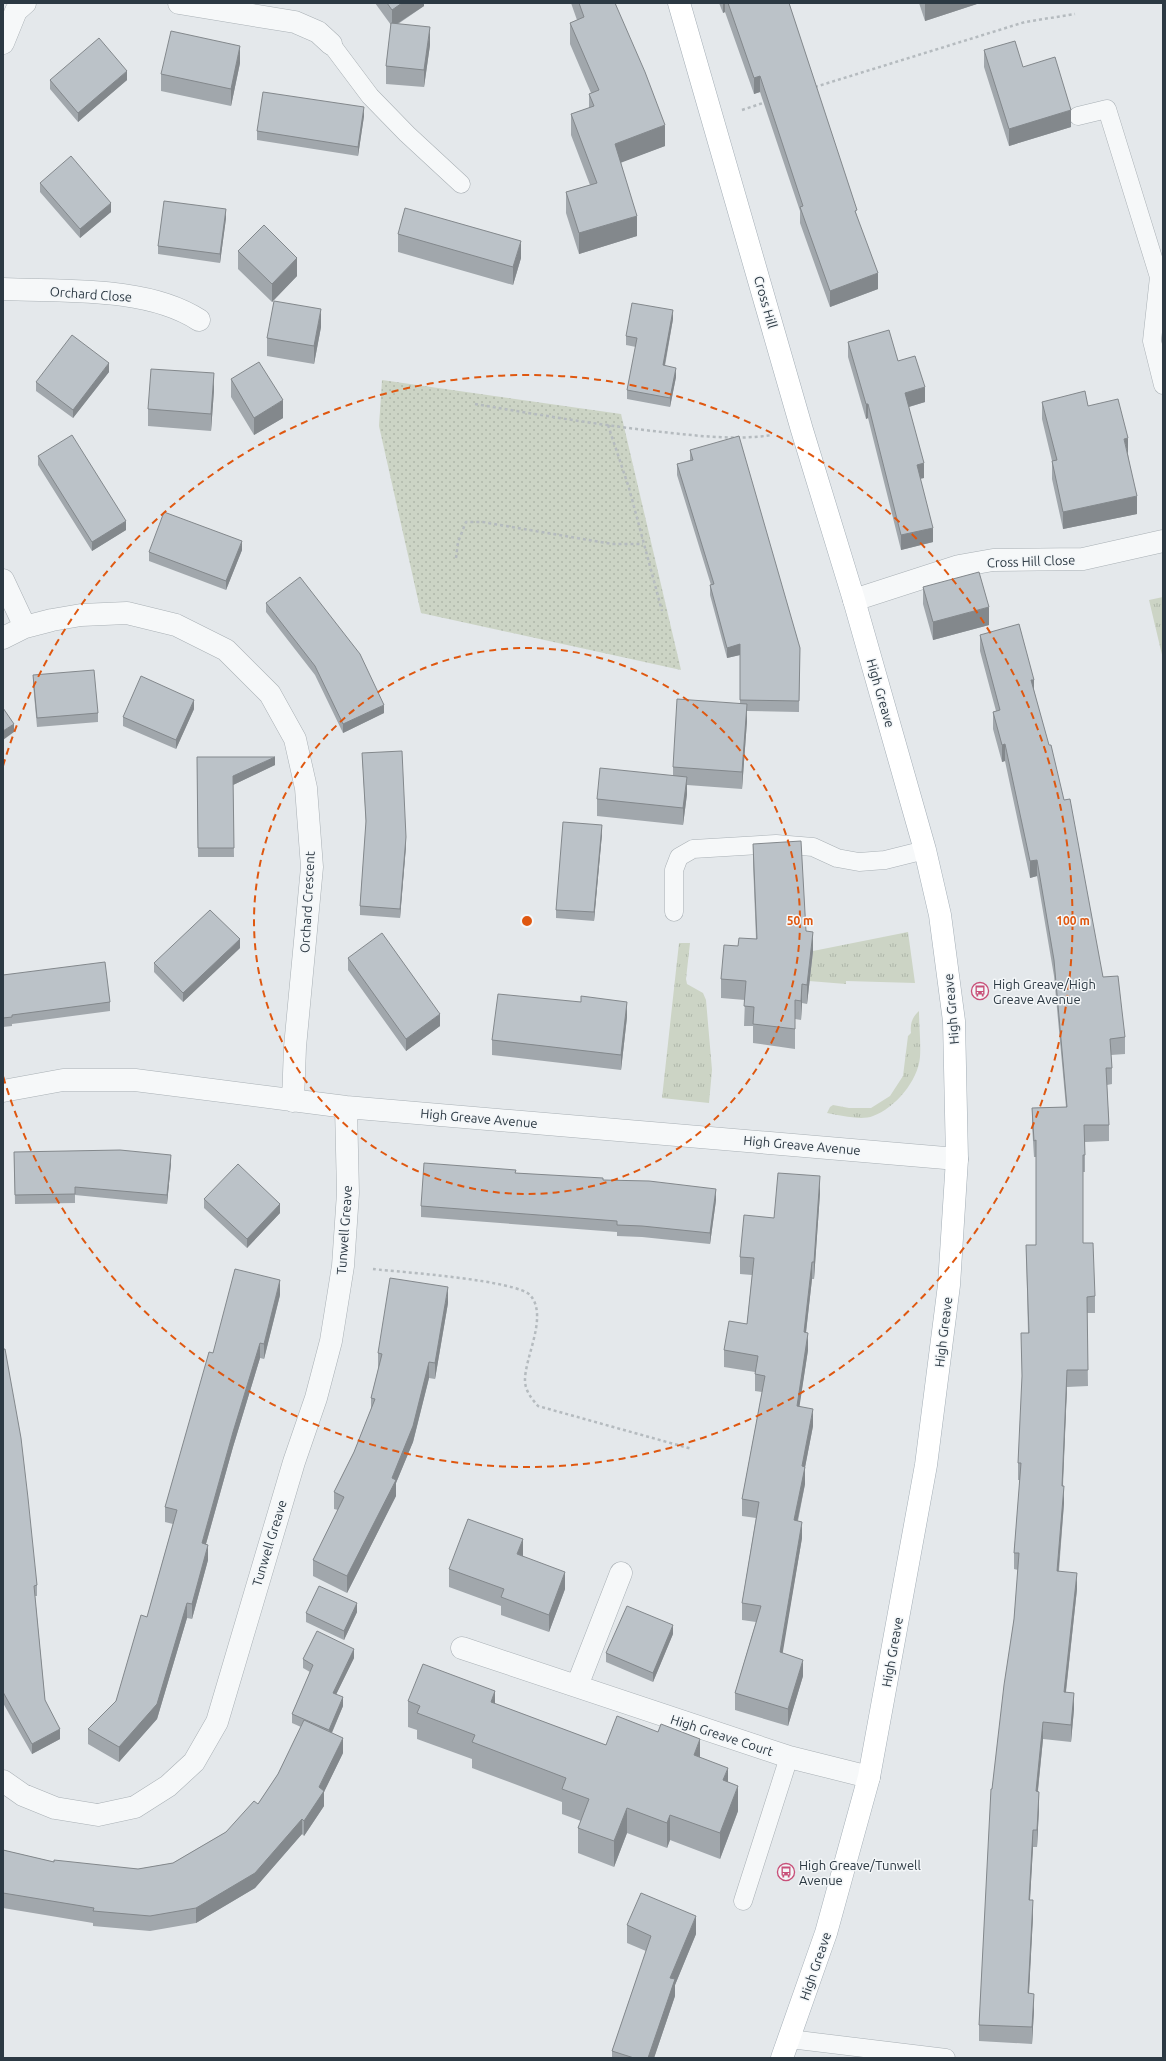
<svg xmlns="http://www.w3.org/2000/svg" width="1166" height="2061" font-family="Ubuntu,sans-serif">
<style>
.grass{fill:url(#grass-tufts)}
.garden{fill:url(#garden-dots)}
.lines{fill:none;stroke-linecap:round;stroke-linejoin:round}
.lane-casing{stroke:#a9b0b5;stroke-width:19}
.street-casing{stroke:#a9b0b5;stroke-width:23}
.primary-casing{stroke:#a4aeb6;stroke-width:23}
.path{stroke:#b5bbbf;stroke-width:2.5;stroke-dasharray:3 3;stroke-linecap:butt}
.lane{stroke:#f6f8f9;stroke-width:18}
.street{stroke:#f6f8f9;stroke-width:22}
.primary{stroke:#fff;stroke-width:22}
.wall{fill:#a1a7ac}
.shaded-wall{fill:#83888c}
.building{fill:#bbc2c8;stroke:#83888c}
.ring{fill:none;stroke:#df570f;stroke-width:2;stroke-dasharray:7 5}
.labels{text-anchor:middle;stroke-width:3;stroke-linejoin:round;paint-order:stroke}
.street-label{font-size:13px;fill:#2c3943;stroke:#f3f6f8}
.poi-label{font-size:13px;fill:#2c3943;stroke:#f3f6f8;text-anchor:start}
.centre{fill:#df570f;stroke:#f3f6f8;stroke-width:2}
.ring-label{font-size:12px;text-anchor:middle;font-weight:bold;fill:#df570f;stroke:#f3f6f8;stroke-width:3;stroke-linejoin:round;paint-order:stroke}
</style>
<defs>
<pattern id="grass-tufts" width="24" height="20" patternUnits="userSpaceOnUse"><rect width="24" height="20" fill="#ccd4c5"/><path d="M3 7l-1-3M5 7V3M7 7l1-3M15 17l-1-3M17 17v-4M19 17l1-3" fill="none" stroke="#afb7aa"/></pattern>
<pattern id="garden-dots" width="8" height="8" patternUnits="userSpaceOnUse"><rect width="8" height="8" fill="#ccd4c5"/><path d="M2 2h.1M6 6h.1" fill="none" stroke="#afb7aa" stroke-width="1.8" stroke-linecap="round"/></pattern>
</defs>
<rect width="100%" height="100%" fill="#e4e8eb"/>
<path class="grass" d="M1163 597V659L1149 600Z
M908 932 915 983 846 981V984L809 981 813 951Z
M679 943H690L686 979 687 984 703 993 706 1000 712 1070 709 1103 662 1098Z
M919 1011C919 1026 921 1042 920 1057 918 1081 895 1108 873 1116 861 1121 840 1115 827 1113L830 1107 833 1105 849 1108H871L890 1096 903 1076 908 1036 911 1033C910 1024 912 1017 919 1011Z"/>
<path class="garden" d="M382 380 621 414 681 670 421 613 379 426Z"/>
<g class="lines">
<g class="lane-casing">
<path id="lane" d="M331 44 370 96 407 134 461 184
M1078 116 1107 109 1159 277 1152 341 1163 385
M674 912V870L679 857 693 849 776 844 813 847 837 858 859 862 885 860 925 850
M743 1901 789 1757
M790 2039 946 2058"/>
</g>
<g class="street-casing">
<path id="street" d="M179 3 295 22 318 32 331 44
M3 43 16 11 25 3
M3 289C64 292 147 286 199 320
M3 580 25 627
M854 600 959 566 993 560 1083 559 1163 541
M3 638 25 627 52 620 81 615 127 613 176 625 226 650 270 694 295 739 306 788 312 867 295 1047 293 1101
M3 1091 63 1080H135L346 1107 957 1159
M462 1648 789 1757 869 1777
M577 1686 621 1573
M3 1781 23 1795 55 1808 98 1815 135 1807 168 1786 194 1762 217 1722 294 1462 316 1398 331 1341 343 1266 348 1193 346 1107"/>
</g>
<g class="primary-casing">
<path id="primary" d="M679 3 802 430 854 600 925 850 940 915 954 1021 957 1159 949 1285 926 1465 869 1777 826 1933 782 2058"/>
</g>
<path class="path" d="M815 87 1025 22 1075 14
M742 110 766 102
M475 404C534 414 593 424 653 431 691 435 734 441 772 435
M608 425 629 488 662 611
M456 558 458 542 466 522H483L612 544H643
M373 1269C399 1272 519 1280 531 1296 548 1318 524 1358 525 1382 526 1392 532 1399 538 1406L692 1449"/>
<use href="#lane" class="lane"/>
<use href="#street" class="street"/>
<use href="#primary" class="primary"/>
</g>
<path class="wall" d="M375 3H424V6L398 24 430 45 424 87 386 84V66L391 25Z
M571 3H615L665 146 621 162 637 236 579 254 566 213V192L590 185 571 135V114L589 108V94L591 93 570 44V23L577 20Z
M719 3H789L857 216 878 289 830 307 800 223V211L760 92 754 94 725 12 723 13Z
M919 3H980L925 21Z
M984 50 1023 67 1071 127 1009 146 984 67Z
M240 63 231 106 161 91V74Z
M50 80H127L78 122 50 89Z
M364 116 358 156 257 140V131Z
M40 183 111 212 80 238 40 192Z
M226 218 220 263 158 254V246Z
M398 234 521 258 513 285 398 252Z
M238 251 297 276 272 302 238 269Z
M673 319 665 366 676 377 670 407 627 399V390L636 347 626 345V336Z
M321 327 314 364 267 356V338Z
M848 342 898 361 925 402 909 407 924 478 920 479 933 542 901 550 868 418 866 419 848 357Z
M109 372 73 418 36 391V382Z
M231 379 283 418 254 435 231 397Z
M214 390 211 431 148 426V409Z
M1042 402 1088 406 1128 454 1137 514 1063 529 1052 479V461L1042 419Z
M690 450 800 648 799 712 747 711V721L742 789 687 785V794L683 825 597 816V799L673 775V767L740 704V655L727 658 710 595V585H711L677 475V464L690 460Z
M38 456 126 530 92 551 38 465Z
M242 550 226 590 149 561V552Z
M923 587 989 625 933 640 923 604Z
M266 603 384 713 343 733 315 675 266 612Z
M980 635 1034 690 1103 977 1125 1037V1054L1111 1055 1112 1068V1084L1107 1085 1109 1125V1141L1085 1142V1172H1083V1243L1095 1296V1313H1087L1088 1386 1067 1387 1063 1486 1064 1503 1059 1571 1077 1589 1066 1692 1074 1709 1071 1742 1043 1739 1038 1791 1039 1808 1037 1847H1033L1030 1900 1033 1916 1029 1993 1034 2010 1032 2044 979 2041V2025L992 1789 1014 1619 1018 1570 1014 1569V1553L1020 1480H1018V1463L1028 1333 1026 1245H1036V1157H1034L1032 1125V1108L1066 1107 1054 976 1037 876 1030 878 1005 761 1002 762 993 729V712L996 711 980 651Z
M33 675 98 713V722L37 727 33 684Z
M194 709 176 749 123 726V717Z
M362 753 406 846 400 918 360 915V906L366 825Z
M197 757 275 765 233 785 234 857H198Z
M602 834 594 921 556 918V910Z
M753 844 806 931 813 951 807 1004 802 1003 801 1020 795 1019V1049L753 1043V1026H744L745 1000 721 998V979L738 946 756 939 753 863Z
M240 948 183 1002 154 972V963Z
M348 958 440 1026 406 1051 348 970Z
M3 975 110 1002V1011L12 1024V1026L3 1027Z
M627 1017 621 1070 492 1055V1040Z
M14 1152 171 1163 167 1204 75 1195V1203L15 1204Z
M516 1173 603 1180 716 1200 710 1244 642 1237 617 1236V1232L421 1217V1206Z
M820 1193 814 1279H812L806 1333 808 1350 799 1407 813 1426 805 1467V1484L798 1521 802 1538 782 1653 803 1676 788 1726 735 1710V1693L756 1622 742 1620V1603L756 1518 742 1516V1499L762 1392 755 1391V1372L724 1367V1350L747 1324 752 1275 740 1274V1257L774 1218Z
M204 1199 280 1213 247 1248 204 1208Z
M280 1295 264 1359 260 1358 233 1447 206 1544 208 1560 192 1619 187 1618 157 1719 119 1762 88 1744V1729L116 1701 147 1617 173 1524 165 1522V1507L213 1353Z
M448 1303 435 1379 429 1378 413 1442 396 1483V1496L347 1593 313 1576V1560L338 1510 334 1509V1492L354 1452 371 1409V1398L378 1370V1353Z
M3 1349 37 1585V1596H35L45 1700 60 1739 32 1754 3 1703Z
M523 1556 565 1589 549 1632 501 1615V1606L449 1587V1569Z
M357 1612 344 1640 306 1622V1613Z
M673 1634 653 1682 606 1662V1653Z
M354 1658 336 1694 343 1706 332 1733 343 1753 324 1792V1806L304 1836 302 1834 255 1888 196 1923 150 1931 93 1926V1923L3 1908V1850L54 1862 138 1869 173 1863 226 1832 258 1804 278 1774 301 1727 292 1723V1714L310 1672 303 1668V1659Z
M408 1701 495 1704 606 1745 700 1758 728 1782 738 1811 720 1859 670 1840 667 1848 627 1833 614 1867 578 1853V1828L581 1821 562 1814V1802L472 1768V1759L417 1739V1730L408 1727Z
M627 1925 696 1934 675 1985V1996L654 2058H612V2051L646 1951 627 1943Z"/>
<path class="shaded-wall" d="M402 3H424V6L392 27V10Z
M723 3H725V12L723 13Z
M927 3H980L925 21V4Z
M430 27V45L424 87V70Z
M240 46V63L231 106V89Z
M127 71V80L78 122V113Z
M760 76V92L754 94V78Z
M364 107V116L358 156V147Z
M1071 110V127L1009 146V129Z
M665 125V146L615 165V144Z
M111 203V212L80 238V229Z
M226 209V218L220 263V254Z
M637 216V236L579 254V233Z
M521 241V258L513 285V267Z
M297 258V276L272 302V284Z
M878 273V289L830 307V291Z
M321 309V327L314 364V346Z
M673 310V319L663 374V365Z
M109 363V372L73 418V410Z
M676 368V377L670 407V398Z
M214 373V390L211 431V414Z
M925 387V402L905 408V393Z
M283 400V418L254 435V418Z
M866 404H868V418L866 419Z
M1128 438V456L1124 439Z
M924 463V478L917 479V465Z
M1137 496V514L1063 529V512Z
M126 521V530L92 551V542Z
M933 528V542L901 550V535Z
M242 541V550L226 590V581Z
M989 607V625L933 640V622Z
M740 644V655L727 658V648Z
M1031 680H1034V696Z
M194 700V709L176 749V740Z
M747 704V721L742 789V772Z
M384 705V713L343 733V724Z
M14 724V732L3 740V731Z
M1005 744V761L1002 762V745Z
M275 757V765L233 785V776Z
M687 777V794L683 825V808Z
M602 825V834L594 921V912Z
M406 837V846L400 918V909Z
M1037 860V876L1030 878V861Z
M813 932V951L807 1004V985Z
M240 939V948L183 1002V993Z
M802 984V1003L801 1020V1001Z
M627 1002V1017L621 1070V1055Z
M440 1014V1026L406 1051V1039Z
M171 1155V1163L167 1204V1195Z
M820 1176V1193L814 1279V1262Z
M716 1189V1200L710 1244V1233Z
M280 1204V1213L247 1248V1239Z
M812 1262V1279L804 1349V1332Z
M280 1280V1295L264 1359V1344Z
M448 1287V1303L435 1379V1363Z
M808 1333V1350L797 1423V1406Z
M260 1343V1358L233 1447 202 1558V1543L233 1432Z
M429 1362V1378L413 1442 396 1483V1496L347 1593V1576L392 1478Z
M1067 1370V1387L1062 1502V1486Z
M813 1409V1426L802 1483V1466Z
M805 1467V1484L794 1537V1520Z
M1064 1486V1503L1057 1588V1571Z
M802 1522V1538L780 1669V1652Z
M523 1539V1557L517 1554Z
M208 1545V1560L192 1619V1604Z
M565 1572V1589L549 1632V1615Z
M1077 1573V1589L1064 1708V1692Z
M187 1603V1618L157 1719 119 1762V1747Z
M357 1603V1612L344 1640V1631Z
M673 1625V1634L653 1682V1673Z
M354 1649V1658L333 1701V1693Z
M803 1660V1676L788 1726V1709Z
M495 1691V1716L491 1702Z
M1074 1693V1709L1071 1742V1725Z
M343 1697V1706L329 1739V1730Z
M1043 1722V1739L1036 1808V1791Z
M60 1729V1739L32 1754V1744Z
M343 1738V1753L324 1792V1806L304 1836V1821L319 1787Z
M700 1739V1764L694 1755Z
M728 1768V1793L723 1780Z
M738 1786V1811L720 1859V1833Z
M1039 1792V1808L1037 1847V1830Z
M627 1808V1833L614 1867V1841Z
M670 1815V1840L667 1848V1823Z
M302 1819V1834L255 1888 196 1923V1908Z
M1033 1830V1847L1029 1916V1900Z
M1033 1900V1916L1028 2010V1993Z
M696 1916V1934L675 1985V1996L654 2058H648L670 1978Z
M1034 1994V2010L1032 2044V2027Z"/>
<path class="building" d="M387 3H402L392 10Z
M579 3H615L645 72 665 125 615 144 637 216 579 233 566 192 597 183 571 114 594 106 589 94 599 90 570 23 584 17Z
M728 3H789L857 210 855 211 878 273 830 291 800 207 803 206 760 76 754 78Z
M391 23 430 27 424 70 386 66Z
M171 31 240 46 231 89 161 74Z
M99 38 127 71 78 113 50 80Z
M1015 41 1023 67 1055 57 1071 110 1009 129 984 50Z
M263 92 364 107 358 147 257 131Z
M71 156 111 203 80 229 40 183Z
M164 201 226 209 220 254 158 246Z
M405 208 521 241 513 267 398 234Z
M264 225 297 258 272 284 238 251Z
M274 301 321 309 314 346 267 338Z
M632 303 673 310 663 365 676 368 670 398 627 390 637 338 626 336Z
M889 330 898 361 915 356 925 387 905 393 924 463 917 465 933 528 901 535 868 404H866L848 342Z
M72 335 109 363 73 410 36 382Z
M259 362 283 400 254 418 231 379Z
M151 369 214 373 211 414 148 409Z
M1085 391 1088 406 1118 399 1128 438 1124 439 1137 496 1063 512 1052 461 1057 460 1042 402Z
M72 435 126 521 92 542 38 456Z
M739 436 800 648 799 701 740 700V644L727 648 710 585 714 584 677 464 693 460 690 450Z
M164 512 242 541 226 581 149 552Z
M979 572 989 607 933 622 923 587Z
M300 577 360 654 384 705 343 724 315 666 266 603Z
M1019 624 1034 680H1031L1049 745H1051L1064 800 1070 799 1103 977 1118 976 1125 1037 1110 1039 1112 1068H1106L1109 1125H1084L1085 1155H1083V1243H1093L1095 1296 1087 1297 1088 1370H1067L1062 1486H1064L1057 1571 1077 1573 1064 1692 1074 1693 1071 1725 1043 1722 1036 1791 1039 1792 1037 1830H1033L1029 1900H1033L1028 1993 1034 1994 1032 2027 979 2025 991 1789H992L1004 1685 1014 1619 1019 1553H1014L1021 1463H1018L1022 1376 1021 1333H1029L1026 1245H1036V1140L1034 1141 1032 1108 1067 1107 1054 960 1037 860 1030 861 1005 744 1002 745 993 712 1000 710 980 635Z
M94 670 98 713 37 718 33 675Z
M141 676 194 700 176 740 123 717Z
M677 699 747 704 742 772 673 767Z
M3 708 14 724 3 731Z
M402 751 406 837 400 909 360 906 366 821 362 753Z
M197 757H275L233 776 234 848H198Z
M600 768 687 777 683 808 597 799Z
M563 822 602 825 594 912 556 910Z
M801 841 806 931 813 932 807 985 802 984 801 1001 795 1000V1029L753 1024 754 1007 744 1006 746 981 721 979 724 945 738 946 739 938 757 939 753 844Z
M210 910 240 939 183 993 154 963Z
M382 933 440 1014 406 1039 348 958Z
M105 962 110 1002 12 1015V1017L3 1018V975Z
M498 994 581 1002V996L627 1002 621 1055 492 1040Z
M120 1150 171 1155 167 1195 75 1187V1194L15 1195 14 1152Z
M424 1163 516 1170 515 1173 603 1178V1180L649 1181 716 1189 710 1233 642 1226 617 1225V1221L421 1206Z
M238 1164 280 1204 247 1239 204 1199Z
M778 1173 820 1176 814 1262H812L804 1332 808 1333 797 1406 813 1409 802 1466 805 1467 794 1520 802 1522 780 1652 803 1660 788 1709 735 1693 761 1606 742 1603 759 1502 742 1499 765 1376 755 1374 758 1356 724 1350 729 1321 747 1324 754 1258 740 1257 744 1215 774 1218Z
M235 1269 280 1280 264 1344 260 1343 233 1432 202 1543 208 1545 192 1604 187 1603 157 1704 119 1747 88 1729 116 1701 141 1615 147 1617 177 1510 165 1507 209 1352 213 1353Z
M390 1278 448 1287 435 1363 429 1362 413 1426 392 1478 396 1480 347 1576 313 1560 344 1497 334 1492 354 1452 375 1399 371 1398 382 1354 378 1353Z
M3 1349H5L21 1438 28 1498 37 1585 34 1586 45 1700 60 1729 32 1744 3 1692Z
M468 1519 523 1539 517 1554 565 1572 549 1615 501 1597 504 1589 449 1569Z
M319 1586 357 1603 344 1631 306 1613Z
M627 1606 673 1625 653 1673 606 1653Z
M317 1631 354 1649 333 1693 343 1697 329 1730 292 1714 313 1665 303 1659Z
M423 1664 495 1691 491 1702 606 1745 617 1716 658 1732 661 1724 700 1739 694 1755 728 1768 723 1780 738 1786 720 1833 670 1815 667 1823 627 1808 614 1841 578 1828 589 1799 562 1789 566 1778 472 1742 475 1735 417 1713 420 1706 408 1701Z
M304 1720 343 1738 319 1787 324 1791 304 1821 302 1819 255 1873 196 1908 150 1916 93 1911 94 1908 3 1893V1850L54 1862V1860L138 1869 173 1863 226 1832 254 1801 258 1804 278 1774Z
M641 1893 696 1916 670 1978 675 1979 648 2058H634L612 2051 651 1936 627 1925Z"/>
<g class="ring">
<circle cx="527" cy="921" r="273"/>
<path d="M3 766A546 546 0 1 1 3 1076"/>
</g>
<defs>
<g id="bus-ring" transform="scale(0.9)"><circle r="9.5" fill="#f3f6f8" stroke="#c85079" stroke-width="1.5"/><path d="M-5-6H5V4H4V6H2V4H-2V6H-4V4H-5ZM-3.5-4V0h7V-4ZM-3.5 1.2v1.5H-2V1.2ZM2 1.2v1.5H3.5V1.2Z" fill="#c85079"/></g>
</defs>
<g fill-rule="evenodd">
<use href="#bus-ring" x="980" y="991"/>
<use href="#bus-ring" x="786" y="1872"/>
</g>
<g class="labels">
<g class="street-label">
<text transform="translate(91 294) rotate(4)" y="5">Orchard Close</text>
<text transform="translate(766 302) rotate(74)" y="5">Cross Hill</text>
<text transform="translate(1031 561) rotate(-2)" y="5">Cross Hill Close</text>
<text transform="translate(881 693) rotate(74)" y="5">High Greave</text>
<text transform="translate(307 902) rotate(-87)" y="5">Orchard Crescent</text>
<text transform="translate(951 1009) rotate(-95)" y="5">High Greave</text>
<text transform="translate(479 1118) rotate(5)" y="5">High Greave Avenue</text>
<text transform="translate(802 1145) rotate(5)" y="5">High Greave Avenue</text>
<text transform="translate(344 1230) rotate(-86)" y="5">Tunwell Greave</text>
<text transform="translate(943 1332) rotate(-83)" y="5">High Greave</text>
<text transform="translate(269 1543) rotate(-73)" y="5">Tunwell Greave</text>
<text transform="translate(892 1652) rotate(-80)" y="5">High Greave</text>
<text transform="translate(722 1735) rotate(18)" y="5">High Greave Court</text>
<text transform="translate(815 1966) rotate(-71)" y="5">High Greave</text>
</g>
<g class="poi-label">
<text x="993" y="989">High Greave/High<tspan x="993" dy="15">Greave Avenue</tspan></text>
<text x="799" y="1870">High Greave/Tunwell<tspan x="799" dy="15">Avenue</tspan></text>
</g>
</g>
<circle cx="527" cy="921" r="6" class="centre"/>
<g class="ring-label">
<text x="800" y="925">50 m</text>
<text x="1073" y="925">100 m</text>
</g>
<rect width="1166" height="2061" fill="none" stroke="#2c3943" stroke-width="8"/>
</svg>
